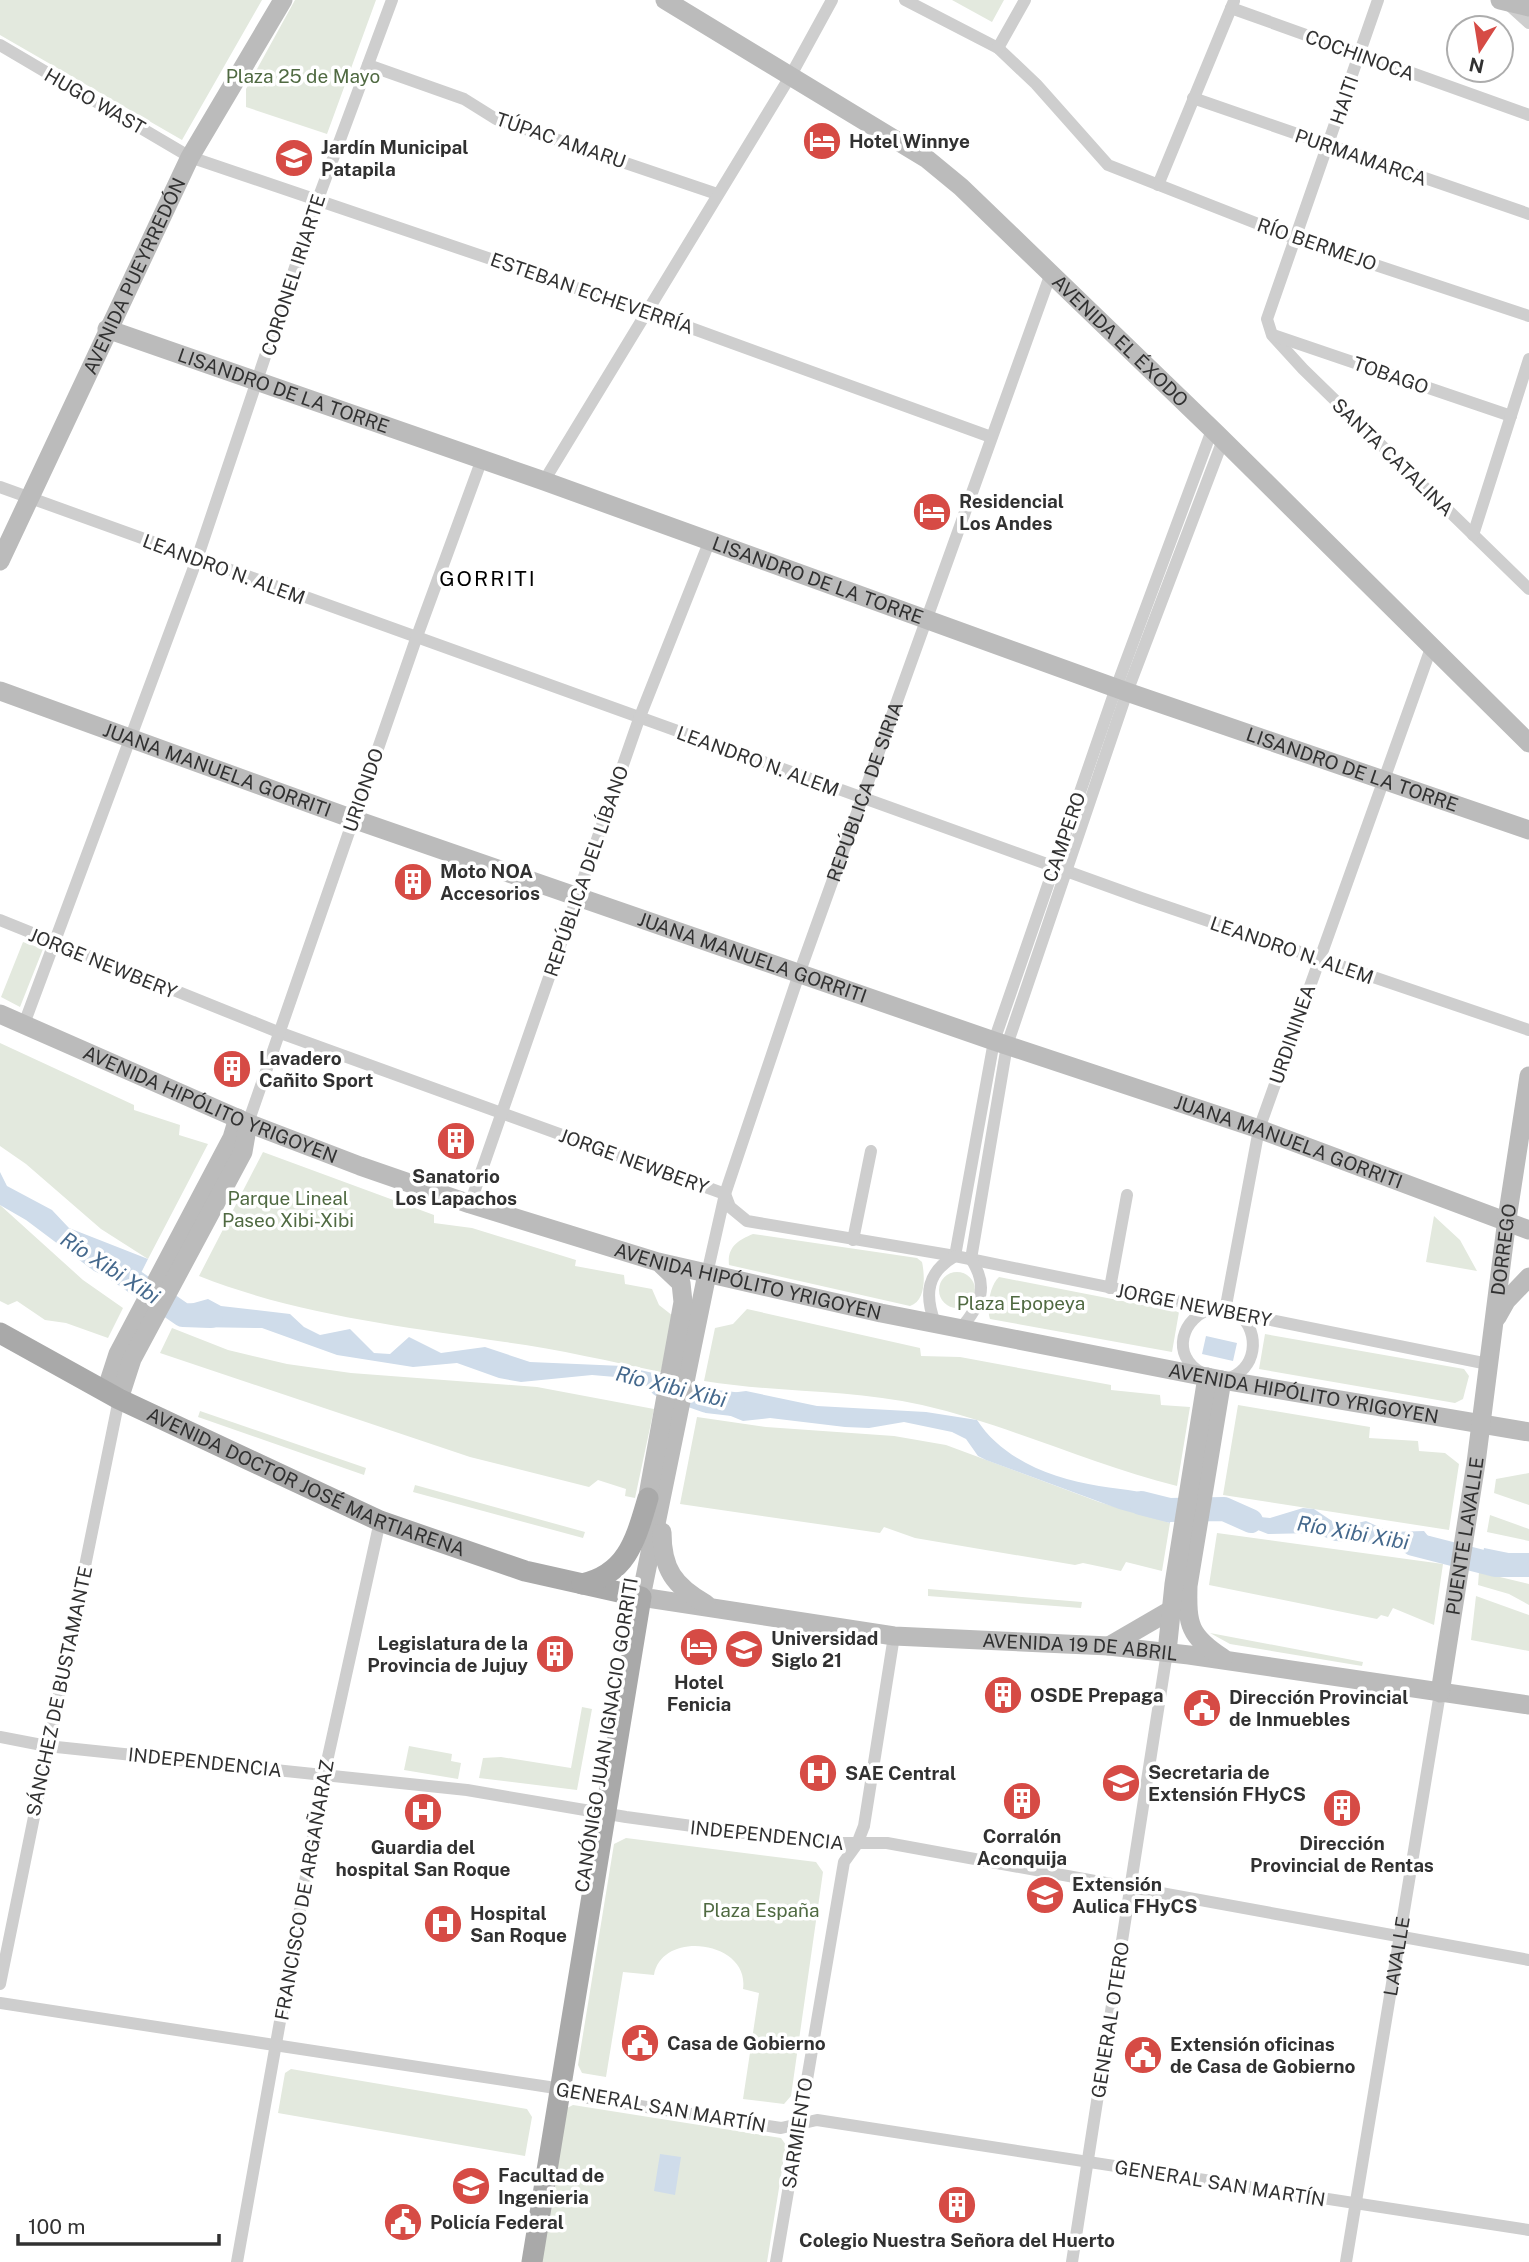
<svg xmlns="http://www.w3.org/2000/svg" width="1529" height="2262" font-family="'Public Sans',sans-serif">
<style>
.green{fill:#e3e9de}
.water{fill:#cfdcea}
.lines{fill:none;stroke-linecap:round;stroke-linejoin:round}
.river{stroke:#cfdcea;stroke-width:24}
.street{stroke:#cecece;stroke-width:12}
.secondary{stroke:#bbb;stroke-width:19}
.primary{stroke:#a9a9a9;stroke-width:21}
.labels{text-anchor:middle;stroke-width:7;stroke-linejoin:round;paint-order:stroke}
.street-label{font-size:19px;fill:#313131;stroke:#fff}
.park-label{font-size:19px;fill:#506a42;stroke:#fff}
.poi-label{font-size:19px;font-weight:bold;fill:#313131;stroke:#fff;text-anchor:start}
.neighbourhood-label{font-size:21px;letter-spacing:2px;fill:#000;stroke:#fff}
.water-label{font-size:21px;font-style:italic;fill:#45698d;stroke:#fff}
</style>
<rect width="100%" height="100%" fill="#fff"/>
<path class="green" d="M0 0H262L182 140 0 35Z
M295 0H376L327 134 246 107V89Z
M952 0H1004L992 22Z
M23 942 43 949 20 1007 1 997Z
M0 1043 134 1105V1110L180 1125 179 1135 208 1144 148 1259 101 1229 26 1164 0 1146Z
M263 1152 434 1215V1223L472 1228 576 1260 575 1266 624 1275 625 1284 652 1289 659 1305 673 1316 661 1372C609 1361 557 1349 505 1342 401 1326 298 1315 199 1276Z
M0 1205 83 1280 123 1308 108 1338 66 1323 45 1320 17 1301 8 1305 0 1301Z
M1434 1216 1460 1240 1477 1271 1426 1262Z
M753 1234 917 1258 922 1262C925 1276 926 1301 910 1306L729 1265C727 1247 738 1240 753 1234Z
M939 1290a18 18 0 1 1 36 0a18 18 0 1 1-36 0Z
M999 1277 1179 1312 1172 1352 990 1319C986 1308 990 1285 999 1277Z
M747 1309 920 1348 921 1356 960 1357 1111 1385V1390L1160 1395 1161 1405 1190 1407 1177 1486C1090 1464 1009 1425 922 1405 850 1389 777 1393 704 1381L715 1328 733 1324Z
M172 1328 228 1350 287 1364 351 1373 537 1387 654 1409 635 1498 625 1496 626 1489 598 1480 589 1487 470 1457 160 1353Z
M1265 1334 1464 1369 1469 1376 1463 1399 1455 1403 1259 1369Z
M1238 1405 1370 1427 1369 1438 1418 1441 1419 1451 1445 1453 1459 1464 1449 1530 1223 1495Z
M200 1411 366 1468 364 1475 198 1417Z
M697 1417 766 1427 894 1436 946 1445 1099 1502 1170 1523 1162 1571 1126 1562 1121 1571 1083 1563 1075 1565 915 1538 884 1527 880 1533 680 1504Z
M1529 1473V1505L1494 1493 1496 1479Z
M415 1485 585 1532 583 1538 413 1492Z
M1490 1515 1529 1529V1541L1487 1532Z
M1217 1533 1443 1564 1434 1625 1393 1608 1388 1617 1381 1615 1377 1619 1209 1585Z
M1479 1572 1529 1584V1605L1509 1594 1478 1585Z
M928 1589 1082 1602 1081 1608 928 1596Z
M1476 1596 1529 1615V1651L1471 1640Z
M1210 1633 1363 1662 1362 1666 1230 1644Z
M582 1707 592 1709 577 1790 479 1778 483 1758 501 1757 571 1768Z
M409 1746 452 1754 451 1761 461 1763 458 1779 404 1770Z
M626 1838 816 1862 823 1872 791 2096 784 2104 743 2099 759 1993 743 1989C750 1941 662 1929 654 1975L623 1972 606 2077 582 2073 578 2065 614 1844Z
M291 2069 527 2109 532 2117 525 2156 278 2113 285 2073Z
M573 2105 781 2138 786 2145 767 2262H540L565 2109Z"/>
<path class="water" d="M0 1172 7 1186 52 1210 69 1228 148 1259 133 1289 94 1271 26 1220 0 1205Z
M208 1299 221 1306 290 1314 304 1327 320 1335 350 1329 374 1353 390 1354 409 1337 441 1353 485 1347 530 1362 623 1366 653 1373 660 1379 656 1396 650 1388 627 1378 592 1375 521 1382 499 1378 457 1363 413 1367 337 1355 262 1328 195 1327 176 1321 183 1306Z
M1206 1336 1237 1343 1233 1361 1202 1354Z
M704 1386 722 1394 746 1391 817 1406 926 1412 977 1420C1003 1460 1053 1479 1099 1486 1126 1490 1149 1491 1174 1503L1170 1523 1119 1509 986 1460 978 1456 966 1439 952 1432 904 1422 869 1428 845 1427 770 1418 743 1421 721 1412 699 1411Z
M1223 1499 1260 1517 1270 1518 1303 1508 1314 1509 1341 1527 1366 1521 1390 1532 1424 1531 1428 1536 1447 1542 1444 1558 1377 1543 1335 1541 1314 1533 1268 1534 1230 1519H1219Z
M1484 1548 1529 1557V1574L1480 1569Z
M660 2154 681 2157 675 2195 654 2191Z"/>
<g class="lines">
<path class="river" d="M109 1264 183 1315 211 1316
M661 1385 707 1401 733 1404
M1141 1503 1169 1510 1224 1509 1251 1521
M1413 1544 1495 1565H1529"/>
<g class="street">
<path d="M905 0 998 48 1036 84 1108 165 1294 238 1529 316"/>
<path d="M1378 0 1267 319 1272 335 1303 369 1529 589"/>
<path d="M1508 4 1529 23"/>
<path d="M1231 8 1529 115"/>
<path d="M0 45 190 157 647 312 991 437"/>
<path d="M998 48 1025 0"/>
<path d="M368 65 464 99 496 119 717 194"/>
<path d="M1193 98 1529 214"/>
<path d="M1158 185 1234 1"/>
<path d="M1273 335 1511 416"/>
<path d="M544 481 791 75 832 0"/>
<path d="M0 487 1141 898 1529 1030"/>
<path d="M1473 535 1529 359"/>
<path d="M0 920 278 1032 725 1194 730 1207 747 1221 955 1256 1488 1364"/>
<path d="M24 1024 197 559 318 199 392 0"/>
<path d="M248 1123 416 639 482 459"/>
<path d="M470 1204 639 719 710 540"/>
<path d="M853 1240 871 1151"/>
<path d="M955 1256 994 1041 1116 688 1212 430"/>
<path d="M971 1259 1007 1045 1127 692 1223 440"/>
<path id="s1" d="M707 1274 725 1194 799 974 1051 273"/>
<path d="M1110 1288 1127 1195"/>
<path d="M1225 1311 1259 1129 1431 648"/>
<path d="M935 1323C924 1294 927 1272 955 1256"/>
<path d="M961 1328C981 1305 989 1286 971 1259"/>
<path d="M1202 1373C1170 1356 1181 1316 1214 1308"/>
<path d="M1226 1379C1257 1371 1261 1333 1239 1314"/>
<path d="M0 1737 47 1746 467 1790 626 1817 818 1843H887L1529 1960"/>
<path d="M0 1984 119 1399"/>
<path d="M0 2003 549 2087 576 2096 781 2128 817 2120 1529 2230"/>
<path d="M237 2262 324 1775 380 1521"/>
<path d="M776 2262 844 1862 857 1844 864 1826 894 1636"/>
<path d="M1072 2262 1167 1652"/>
<path id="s2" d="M1346 2262 1440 1693"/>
</g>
<g class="secondary">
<path id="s3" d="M665 0 927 159 961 187 1216 433 1529 743"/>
<path d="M1500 0 1529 7"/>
<path id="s4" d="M107 329 544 481 1127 692 1529 830"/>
<path id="s5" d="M0 561 190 157 283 0"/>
<path id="s6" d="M0 691 353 819 994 1041 1259 1129 1529 1230"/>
<path id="s7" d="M0 1014 248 1123 360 1166 470 1204 658 1262 881 1313 1222 1380 1529 1432"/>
<path id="s8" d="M707 1274 641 1597 894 1636 1109 1646 1189 1655 1529 1705"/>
<path d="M1497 1317 1506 1301 1529 1277"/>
<path d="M1222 1380 1188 1586C1187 1625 1189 1636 1223 1658"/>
<path d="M106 1391 118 1354 232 1138 238 1118"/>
<path d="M119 1399 132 1359 243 1152 248 1123"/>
<path d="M645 1512 683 1302 681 1283 662 1265"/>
<path d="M662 1532C662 1569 674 1586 706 1604"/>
<path d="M1109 1646 1171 1610"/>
<path d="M1167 1652 1174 1584 1207 1377"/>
<path id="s9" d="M1440 1693 1476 1463 1507 1219 1529 1076"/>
</g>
<g class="primary">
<path id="s10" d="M0 1333 119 1399 380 1521 525 1571 641 1597 532 2262"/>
<path d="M582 1584C628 1574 636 1538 648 1498"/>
</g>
</g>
<defs>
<g id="hotel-disc" transform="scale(2.0125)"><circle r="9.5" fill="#d64b45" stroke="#fff"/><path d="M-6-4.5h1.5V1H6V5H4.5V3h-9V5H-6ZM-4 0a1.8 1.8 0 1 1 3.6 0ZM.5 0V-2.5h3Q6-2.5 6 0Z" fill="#fff"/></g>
<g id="school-disc" transform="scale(2.0125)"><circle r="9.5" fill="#d64b45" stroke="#fff"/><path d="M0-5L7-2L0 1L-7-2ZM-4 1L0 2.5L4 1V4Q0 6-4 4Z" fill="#fff"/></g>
<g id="building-disc" transform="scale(2.0125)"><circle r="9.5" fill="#d64b45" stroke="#fff"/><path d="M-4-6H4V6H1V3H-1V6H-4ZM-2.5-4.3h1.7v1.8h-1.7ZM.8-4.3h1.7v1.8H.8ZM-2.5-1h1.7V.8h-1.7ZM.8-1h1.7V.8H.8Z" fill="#fff"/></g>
<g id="university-disc" transform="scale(2.0125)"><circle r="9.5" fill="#d64b45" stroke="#fff"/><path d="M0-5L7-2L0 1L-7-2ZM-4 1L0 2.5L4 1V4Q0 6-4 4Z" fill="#fff"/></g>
<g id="civic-disc" transform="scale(2.0125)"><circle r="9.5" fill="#d64b45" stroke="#fff"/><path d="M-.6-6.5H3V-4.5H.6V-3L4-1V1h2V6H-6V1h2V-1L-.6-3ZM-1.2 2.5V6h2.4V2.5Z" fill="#fff"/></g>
<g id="hospital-disc" transform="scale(2.0125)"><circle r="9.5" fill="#d64b45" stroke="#fff"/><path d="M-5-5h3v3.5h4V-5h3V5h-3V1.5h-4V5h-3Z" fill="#fff"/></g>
</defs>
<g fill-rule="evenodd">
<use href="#hotel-disc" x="822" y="141"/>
<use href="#school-disc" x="294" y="158"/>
<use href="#hotel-disc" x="932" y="512"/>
<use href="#building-disc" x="413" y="882"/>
<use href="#building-disc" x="232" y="1069"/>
<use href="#building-disc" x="456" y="1141"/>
<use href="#hotel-disc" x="699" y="1647"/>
<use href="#university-disc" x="744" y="1649"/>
<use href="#building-disc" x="555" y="1654"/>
<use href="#building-disc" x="1003" y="1695"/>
<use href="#civic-disc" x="1202" y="1708"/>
<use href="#hospital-disc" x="818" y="1773"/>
<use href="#university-disc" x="1121" y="1783"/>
<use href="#building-disc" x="1022" y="1801"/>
<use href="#building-disc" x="1342" y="1808"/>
<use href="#hospital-disc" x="423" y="1812"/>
<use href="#university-disc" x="1045" y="1895"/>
<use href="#hospital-disc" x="443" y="1924"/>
<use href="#civic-disc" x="640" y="2043"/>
<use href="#civic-disc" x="1143" y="2055"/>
<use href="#university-disc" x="471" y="2186"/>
<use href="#building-disc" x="957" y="2205"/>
<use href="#civic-disc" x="403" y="2222"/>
</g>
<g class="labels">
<g class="street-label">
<text transform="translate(1360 55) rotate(20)" y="7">COCHINOCA</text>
<text transform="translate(1344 100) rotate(-71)" y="7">HAITI</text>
<text transform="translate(95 101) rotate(30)" y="7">HUGO WAST</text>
<text transform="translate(561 140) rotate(19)" y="7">TÚPAC AMARU</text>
<text transform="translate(1361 157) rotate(19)" y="7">PURMAMARCA</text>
<text transform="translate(1317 244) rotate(19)" y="7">RÍO BERMEJO</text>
<text transform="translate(293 275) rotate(-72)" y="7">CORONEL IRIARTE</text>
<text dy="7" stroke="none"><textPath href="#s5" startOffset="315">AVENIDA PUEYRREDÓN</textPath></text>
<text transform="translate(592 293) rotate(19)" y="7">ESTEBAN ECHEVERRÍA</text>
<text dy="7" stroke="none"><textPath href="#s3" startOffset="572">AVENIDA EL ÉXODO</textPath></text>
<text transform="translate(1391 375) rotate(19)" y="7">TOBAGO</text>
<text dy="7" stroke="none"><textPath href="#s4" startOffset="187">LISANDRO DE LA TORRE</textPath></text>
<text transform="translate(1393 457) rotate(44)" y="7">SANTA CATALINA</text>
<text transform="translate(224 569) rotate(20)" y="7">LEANDRO N. ALEM</text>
<text dy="7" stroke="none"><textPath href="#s4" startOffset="754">LISANDRO DE LA TORRE</textPath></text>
<text transform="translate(758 761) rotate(20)" y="7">LEANDRO N. ALEM</text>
<text dy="7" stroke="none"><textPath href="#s6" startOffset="231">JUANA MANUELA GORRITI</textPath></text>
<text dy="7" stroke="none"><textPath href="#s4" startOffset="1321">LISANDRO DE LA TORRE</textPath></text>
<text transform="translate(363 790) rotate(-71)" y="7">URIONDO</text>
<text dy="7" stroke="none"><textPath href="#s1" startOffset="508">REPÚBLICA DE SIRIA</textPath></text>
<text transform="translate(1064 837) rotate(-71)" y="7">CAMPERO</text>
<text transform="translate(586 871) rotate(-71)" y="7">REPÚBLICA DEL LÍBANO</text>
<text transform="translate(1292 950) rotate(19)" y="7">LEANDRO N. ALEM</text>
<text dy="7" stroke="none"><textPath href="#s6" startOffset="798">JUANA MANUELA GORRITI</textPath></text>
<text transform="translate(103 963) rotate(22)" y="7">JORGE NEWBERY</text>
<text transform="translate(1292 1034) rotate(-71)" y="7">URDININEA</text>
<text dy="7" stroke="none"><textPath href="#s7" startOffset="229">AVENIDA HIPÓLITO YRIGOYEN</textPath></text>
<text dy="7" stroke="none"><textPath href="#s6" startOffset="1365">JUANA MANUELA GORRITI</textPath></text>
<text transform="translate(634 1161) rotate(20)" y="7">JORGE NEWBERY</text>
<text dy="7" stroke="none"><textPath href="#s9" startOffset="448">DORREGO</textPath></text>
<text dy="7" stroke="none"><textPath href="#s7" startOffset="796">AVENIDA HIPÓLITO YRIGOYEN</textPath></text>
<text transform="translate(1194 1305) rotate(11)" y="7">JORGE NEWBERY</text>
<text dy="7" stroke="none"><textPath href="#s7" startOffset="1363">AVENIDA HIPÓLITO YRIGOYEN</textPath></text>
<text dy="7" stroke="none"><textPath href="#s10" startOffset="341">AVENIDA DOCTOR JOSÉ MARTIARENA</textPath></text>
<text dy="7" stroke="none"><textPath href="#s9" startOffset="159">PUENTE LAVALLE</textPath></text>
<text dy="7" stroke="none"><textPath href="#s8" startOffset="772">AVENIDA 19 DE ABRIL</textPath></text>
<text transform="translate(59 1691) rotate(-78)" y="7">SÁNCHEZ DE BUSTAMANTE</text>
<text transform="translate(606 1735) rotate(-81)" y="7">CANÓNIGO JUAN IGNACIO GORRITI</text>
<text transform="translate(205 1762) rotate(6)" y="7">INDEPENDENCIA</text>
<text transform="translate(767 1835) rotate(6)" y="7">INDEPENDENCIA</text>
<text transform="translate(304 1890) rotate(-80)" y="7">FRANCISCO DE ARGAÑARAZ</text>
<text dy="7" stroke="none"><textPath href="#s2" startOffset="310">LAVALLE</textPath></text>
<text transform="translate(1110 2020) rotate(-81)" y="7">GENERAL OTERO</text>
<text transform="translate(661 2107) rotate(10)" y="7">GENERAL SAN MARTÍN</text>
<text transform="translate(797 2133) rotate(-81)" y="7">SARMIENTO</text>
<text transform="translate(1220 2183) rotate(9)" y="7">GENERAL SAN MARTÍN</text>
</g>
<g class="park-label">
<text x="303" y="83">Plaza 25 de Mayo</text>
<text x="288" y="1205">Parque Lineal<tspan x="288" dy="22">Paseo Xibi-Xibi</tspan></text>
<text x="1021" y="1310">Plaza Epopeya</text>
<text x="761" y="1917">Plaza España</text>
</g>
<g class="poi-label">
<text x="849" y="148">Hotel Winnye</text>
<text x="321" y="154">Jardín Municipal<tspan x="321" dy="22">Patapila</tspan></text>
<text x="959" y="508">Residencial<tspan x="959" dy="22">Los Andes</tspan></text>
<text x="440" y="878">Moto NOA<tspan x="440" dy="22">Accesorios</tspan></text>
<text x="259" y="1065">Lavadero<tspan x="259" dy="22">Cañito Sport</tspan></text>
<text x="456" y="1183" text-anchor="middle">Sanatorio<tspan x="456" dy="22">Los Lapachos</tspan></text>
<text x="771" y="1645">Universidad<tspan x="771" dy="22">Siglo 21</tspan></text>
<text x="528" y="1650" text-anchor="end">Legislatura de la<tspan x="528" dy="22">Provincia de Jujuy</tspan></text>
<text x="699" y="1689" text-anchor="middle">Hotel<tspan x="699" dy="22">Fenicia</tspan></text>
<text x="1030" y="1702">OSDE Prepaga</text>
<text x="1229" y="1704">Dirección Provincial<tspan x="1229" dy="22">de Inmuebles</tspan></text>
<text x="1148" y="1779">Secretaria de<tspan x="1148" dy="22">Extensión FHyCS</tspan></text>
<text x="845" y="1780">SAE Central</text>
<text x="1022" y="1843" text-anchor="middle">Corralón<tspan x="1022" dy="22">Aconquija</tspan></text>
<text x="1342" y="1850" text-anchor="middle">Dirección<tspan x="1342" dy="22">Provincial de Rentas</tspan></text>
<text x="423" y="1854" text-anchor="middle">Guardia del<tspan x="423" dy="22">hospital San Roque</tspan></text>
<text x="1072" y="1891">Extensión<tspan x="1072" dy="22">Aulica FHyCS</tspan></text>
<text x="470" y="1920">Hospital<tspan x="470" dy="22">San Roque</tspan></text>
<text x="667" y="2050">Casa de Gobierno</text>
<text x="1170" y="2051">Extensión oficinas<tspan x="1170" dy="22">de Casa de Gobierno</tspan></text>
<text x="498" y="2182">Facultad de<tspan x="498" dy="22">Ingenieria</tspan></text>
<text x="430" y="2229">Policía Federal</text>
<text x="957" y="2247" text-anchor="middle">Colegio Nuestra Señora del Huerto</text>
</g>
<g class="neighbourhood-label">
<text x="488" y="586">GORRITI</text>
</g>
<g class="water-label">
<text transform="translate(110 1268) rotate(33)" y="7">Río Xibi Xibi</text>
<text transform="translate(671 1387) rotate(14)" y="7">Río Xibi Xibi</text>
<text transform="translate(1353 1533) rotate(10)" y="7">Río Xibi Xibi</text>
</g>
</g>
<g transform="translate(1480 49) rotate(192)"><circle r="33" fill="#ffffff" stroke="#adadad" stroke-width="2"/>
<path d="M0-5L12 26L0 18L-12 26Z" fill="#d64b45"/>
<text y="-10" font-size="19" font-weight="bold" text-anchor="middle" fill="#313131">N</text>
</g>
<path d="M18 2234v10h201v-10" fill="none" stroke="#313131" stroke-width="3.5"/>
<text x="28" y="2234" font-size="21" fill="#313131" stroke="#ffffff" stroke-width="5" paint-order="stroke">100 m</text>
</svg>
